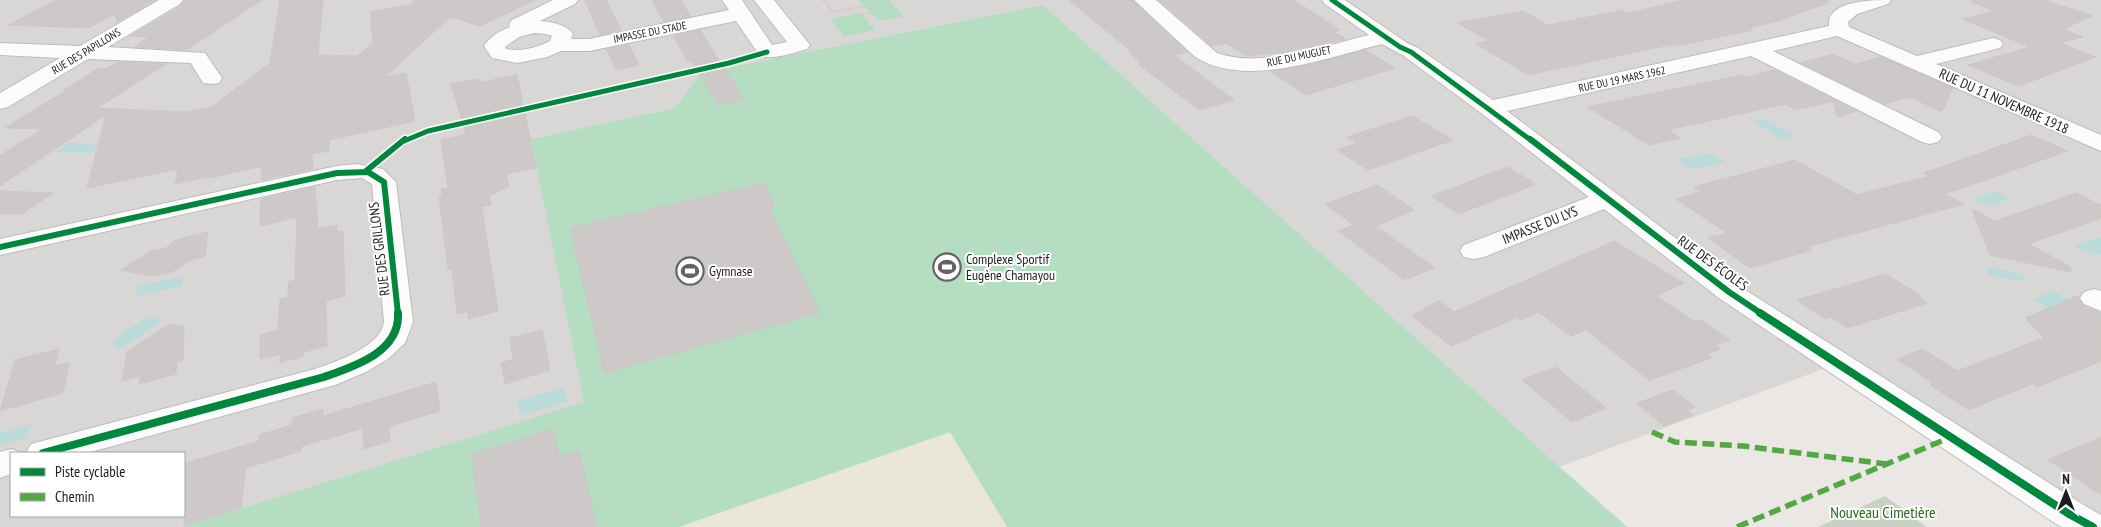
<svg xmlns="http://www.w3.org/2000/svg" width="2101" height="527" font-family="'PT Sans Narrow',sans-serif">
<style>
.residential{fill:#d9d7d6;fill-rule:evenodd}
.religious{fill:#d8d7d6}
.farmland{fill:#eae6d9}
.cemetery{fill:#c6d3c2}
.pitch{fill:#b4ddc2}
.water{fill:#bbdbda}
.building{fill:#cdc9c8;stroke:#cdc8c7}
.lines{fill:none;stroke-linecap:round;stroke-linejoin:round}
.minor-casing{stroke:#bdbcbb;stroke-width:2}
.path{stroke:#d4c6c8;stroke-width:2.5;stroke-dasharray:2 2;stroke-linecap:butt}
.minor{fill:#fcfbfb;fill-rule:evenodd}
.quiet{stroke:#52a943;stroke-width:5.5;stroke-dasharray:12 5.5;stroke-linecap:butt}
.cycleway-far2-casing{stroke:#fff;stroke-width:8}
.cycleway-far1-casing{stroke:#fff;stroke-width:9}
.cycleway-casing{stroke:#fff;stroke-width:11}
.cycleway-far2{stroke:#00873e;stroke-width:5}
.cycleway-far1{stroke:#00873e;stroke-width:6}
.cycleway{stroke:#00873e;stroke-width:8}
.labels{text-anchor:middle;stroke-width:4;stroke-linejoin:round;paint-order:stroke}
.far-street-label{font-size:11px;fill:#1c1c1c;stroke:#fff}
.street-label{font-size:14px;fill:#1c1c1c;stroke:#fff}
.poi-label{font-size:14px;fill:#1c1c1c;stroke:#fff;text-anchor:start}
.near-park-label{font-size:16px;fill:#236e16;stroke:#fff}
</style>
<rect width="100%" height="100%" fill="#eae7e5"/>
<path class="residential" d="M0 0H2101V527H2063L1823 369 1559 467 1043 5 701 73 675 108 532 139 585 402 182 527H0ZM11 453H184V516H11Z"/>
<path class="religious" d="M771 0H788L816 35 801 39Z
M740 25 759 51 742 55 725 29Z"/>
<path class="farmland" d="M950 432 1007 527H679Z"/>
<path class="cemetery" d="M1885 496 1927 527H1818Z"/>
<path class="pitch" d="M858 0H889L904 16 879 21Z
M1043 5 1627 527H1007L950 432 679 527H182L584 402 531 139 675 108 701 73Z
M860 13 875 30 844 36 830 19Z"/>
<path class="water" d="M1764 119 1795 136 1782 139 1752 122Z
M69 143 102 145 90 153 56 152Z
M1710 153 1725 162 1693 169 1675 158 1681 157 1687 158Z
M1995 191 2010 198 1991 206 1977 201 1976 198Z
M2098 237 2101 238V254L2094 256 2074 246Z
M1986 266 2023 274 2027 282 1989 275Z
M183 277 181 286 136 296 137 285Z
M2054 291 2075 303 2053 311 2033 299Z
M148 316 162 321 120 349 113 347 115 343 110 342Z
M564 387 568 401 520 416 517 401Z
M30 425 26 438 0 445V432Z"/>
<path class="building" d="M56 0H155L118 22 113 14 89 28 9 25Z
M185 0H262L187 50 134 47 149 37 130 36 181 6Z
M280 0H323L318 55 357 56 373 43 370 12 413 4V0H535L480 26 450 17 385 77 406 73 415 121 329 140V151L312 154 313 169 261 180 262 166 211 178V176L175 184 178 169 87 188 106 115 0 186V155L43 129 5 128 67 90H64L99 68 106 69 117 62 166 64 97 108 186 112 211 107 270 63Z
M585 0H606L621 30 600 35Z
M652 0H680L691 16 664 22Z
M1069 0H1132L1187 52 1174 55 1234 100 1199 110 1138 64 1141 63 1129 53 1132 52Z
M1159 0H1294L1340 30 1334 32 1346 39 1293 52 1247 56 1226 43 1212 46Z
M1684 0H1828V3L1778 21 1748 28 1753 30 1677 46 1674 44 1528 75 1476 44 1489 41 1458 23 1523 11 1548 25 1623 10 1628 13Z
M1973 0H2043L2093 16 2063 29 2083 37 2060 43 2096 57 2019 86 1968 65 2030 47 1962 19 1995 11 1972 2Z
M700 30 744 99 718 105 692 62H688L673 36Z
M629 45 639 65 616 70 607 49Z
M1365 50 1395 68 1306 95 1270 71 1313 64Z
M1833 54 1855 64 1880 57 1953 88 1942 112 1910 97 1884 104 1801 63Z
M1774 70 1857 111 1837 117 1833 101 1796 110 1785 104 1668 130 1680 138 1649 145 1587 107 1743 75 1748 77Z
M517 74 536 168 506 174 509 187 489 196 491 205 482 207 498 311 468 319V311L457 314 452 269 448 270 439 197 442 196 441 189 448 188 441 140 466 134 451 84 477 79 478 82 488 81Z
M1412 116 1453 140 1368 170 1337 150 1357 143 1347 137Z
M2031 135 2068 151 1945 194 1964 204 1806 247 1812 250 1750 268 1708 238 1727 233 1676 199 1702 192 1694 187 1795 160 1857 195 1929 176 1924 173Z
M1508 167 1536 184 1459 214 1431 196Z
M764 183 775 206 769 207 820 313 604 373 570 228Z
M1377 185 1414 210 1376 226 1435 268 1404 280 1338 231 1354 225 1325 204Z
M315 187 318 229 337 225V232L343 231 345 296 326 301 327 346 304 352V356L280 363 281 354 260 359V335L278 330 280 299 288 297V282L295 280 297 217 260 226 261 199Z
M0 191 53 193 22 214H0Z
M2076 193 2101 205V218L2029 244 2071 267 2070 272 1990 255 1972 209 1995 221Z
M208 232 205 256 191 260 172 272 153 276 121 270 151 251 166 248 176 240Z
M1614 241 1684 283 1656 296 1695 322 1701 320 1730 340 1715 345 1721 349 1707 354 1712 358 1649 380 1586 330 1571 336 1538 312 1521 320 1516 318 1451 346 1412 316 1439 300 1454 312Z
M1886 274 1921 296 1917 297 1927 303 1848 328 1831 317 1825 319 1797 300Z
M2079 295 2078 299 2083 306 2101 313V361L2037 387 2032 384 1969 410 1930 385 1933 383 1897 359 1923 349 1957 371 2044 338 2025 318Z
M169 324 184 327 183 360 177 362 176 374 139 384 140 376 122 381 127 352Z
M542 330 550 370 505 384 501 363 513 359 510 338Z
M59 349 55 366 69 363 63 393 0 411 15 360Z
M1556 367 1573 381 1606 408 1572 422 1522 380Z
M436 382 440 411 389 426 390 441 364 449 363 428 302 446 301 451 246 468 241 508 184 526 185 463 259 441V435L292 425V418L323 409V416Z
M1673 390 1695 407 1687 410 1693 415 1664 426 1637 403Z
M553 429 559 457 579 450 597 527H481L471 454Z
M2101 437V495L2048 460Z"/>
<g class="lines">
<g class="minor-casing">
<path id="minor" d="M159 0H183L180 4 108 47 205 53 222 78 219 83 211 84 203 83 191 63 88 59 8 107 0 109V93L60 58 0 55V43L80 46Z
M553 0H578L575 4 540 21C552 22 566 24 573 34L571 39H589L729 10 722 0H742L772 45 787 42 754 0H774L810 45 807 49C793 53 774 60 760 56L736 21 589 51H561L547 57 517 63 492 58 484 46C490 36 500 31 510 27L509 24 512 20ZM534 33 546 34 552 36 550 41C535 48 522 52 506 49L505 47 519 37Z
M1134 0H1156L1217 53C1262 69 1324 46 1369 35L1325 4 1322 0H1345L1407 43 1418 48 1493 100 1829 26C1826 0 1873 0 1891 0L1888 4 1857 14 1848 22 1849 27 1917 56 1993 38 2000 40 2003 44 2000 48 1936 64 2101 135V151L1837 36 1773 51 1938 132 1942 137 1938 142 1930 144 1922 142 1751 56 1507 111 1739 286 2082 504 2101 515V527H2062L2056 524 1719 298 1604 209 1484 257 1474 259 1464 257 1460 251 1464 245 1589 197 1481 113 1404 56 1382 44C1329 57 1243 90 1194 56Z
M356 164 383 169 396 182 413 322 405 343 388 359 366 372 335 385 87 453H26L31 444 315 369C335 362 381 347 384 322L372 184 362 178 337 180 0 255V239L337 166Z
M2094 289 2101 291V311L2084 304 2080 298 2084 292Z
M11 449 23 453H11V474L0 478V452Z"/>
</g>
<path class="path" d="M823 0 833 12 864 6
M862 15 871 13"/>
<use href="#minor" class="minor"/>
<path class="quiet" d="M1652 432 1675 442 1743 446 1886 464
M1737 527 1951 437"/>
<g class="cycleway-far2-casing">
<path id="cycleway-far2" d="M1332 0 1400 47 1411 52 1532 141
M404 141 428 131 729 63 767 52"/>
</g>
<g class="cycleway-far1-casing">
<path id="cycleway-far1" d="M1530 139 1729 292 1762 314
M366 171 405 139
M0 247 337 173 368 172 384 182 398 314"/>
</g>
<g class="cycleway-casing">
<path id="cycleway" d="M1760 313 2069 514 2093 527
M43 453 324 377C355 366 400 352 398 313"/>
</g>
<use href="#cycleway-far2" class="cycleway-far2"/>
<use href="#cycleway-far1" class="cycleway-far1"/>
<use href="#cycleway" class="cycleway"/>
</g>
<defs>
<g id="stadium-ring" transform="scale(1.4375)"><circle r="9.5" fill="#fff" stroke="#646362" stroke-width="1.5"/><path d="M0-5a6.5 5 0 1 0 0 10a6.5 5 0 1 0 0-10ZM-3.5-1.8h7v3.6h-7Z" fill="#646362"/></g>
</defs>
<g fill-rule="evenodd">
<use href="#stadium-ring" x="947" y="267"/>
<use href="#stadium-ring" x="690" y="271"/>
</g>
<g class="labels">
<g class="far-street-label">
<text transform="translate(650 32) rotate(-11)" y="4">IMPASSE DU STADE</text>
<text transform="translate(86 51) rotate(-31)" y="4">RUE DES PAPILLONS</text>
<text transform="translate(1299 56) rotate(-12)" y="4">RUE DU MUGUET</text>
<text transform="translate(1622 79) rotate(-12)" y="4">RUE DU 19 MARS 1962</text>
</g>
<g class="street-label">
<text transform="translate(2004 101) rotate(24)" y="5">RUE DU 11 NOVEMBRE 1918</text>
<text transform="translate(1540 225) rotate(-22)" y="5">IMPASSE DU LYS</text>
<text transform="translate(379 249) rotate(-97)" y="5">RUE DES GRILLONS</text>
<text transform="translate(1713 263) rotate(36)" y="5">RUE DES ÉCOLES</text>
</g>
<g class="poi-label">
<text x="966" y="264">Complexe Sportif<tspan x="966" dy="16">Eugène Chamayou</tspan></text>
<text x="709" y="276">Gymnase</text>
</g>
<g class="near-park-label">
<text x="1883" y="518">Nouveau Cimetière</text>
</g>
</g>
<rect x="10" y="452" width="175" height="65" fill="#ffffff" stroke="#a4a4a4"/>
<rect x="20" y="468" width="25" height="8" fill="#00873e" stroke="#a4a4a4"/>
<text x="55" y="477" font-size="15" fill="#1c1c1c">Piste cyclable</text>
<rect x="20" y="493" width="25" height="8" fill="#52a943" stroke="#a4a4a4"/>
<text x="55" y="502" font-size="15" fill="#1c1c1c">Chemin</text>
<g transform="translate(2066 492)" stroke="#ffffff" stroke-width="4" paint-order="stroke">
<path d="M0-4L9 19L0 12L-9 19Z" fill="#1c1c1c"/>
<text y="-8" font-size="14" font-weight="bold" text-anchor="middle" fill="#1c1c1c">N</text>
</g>
</svg>
